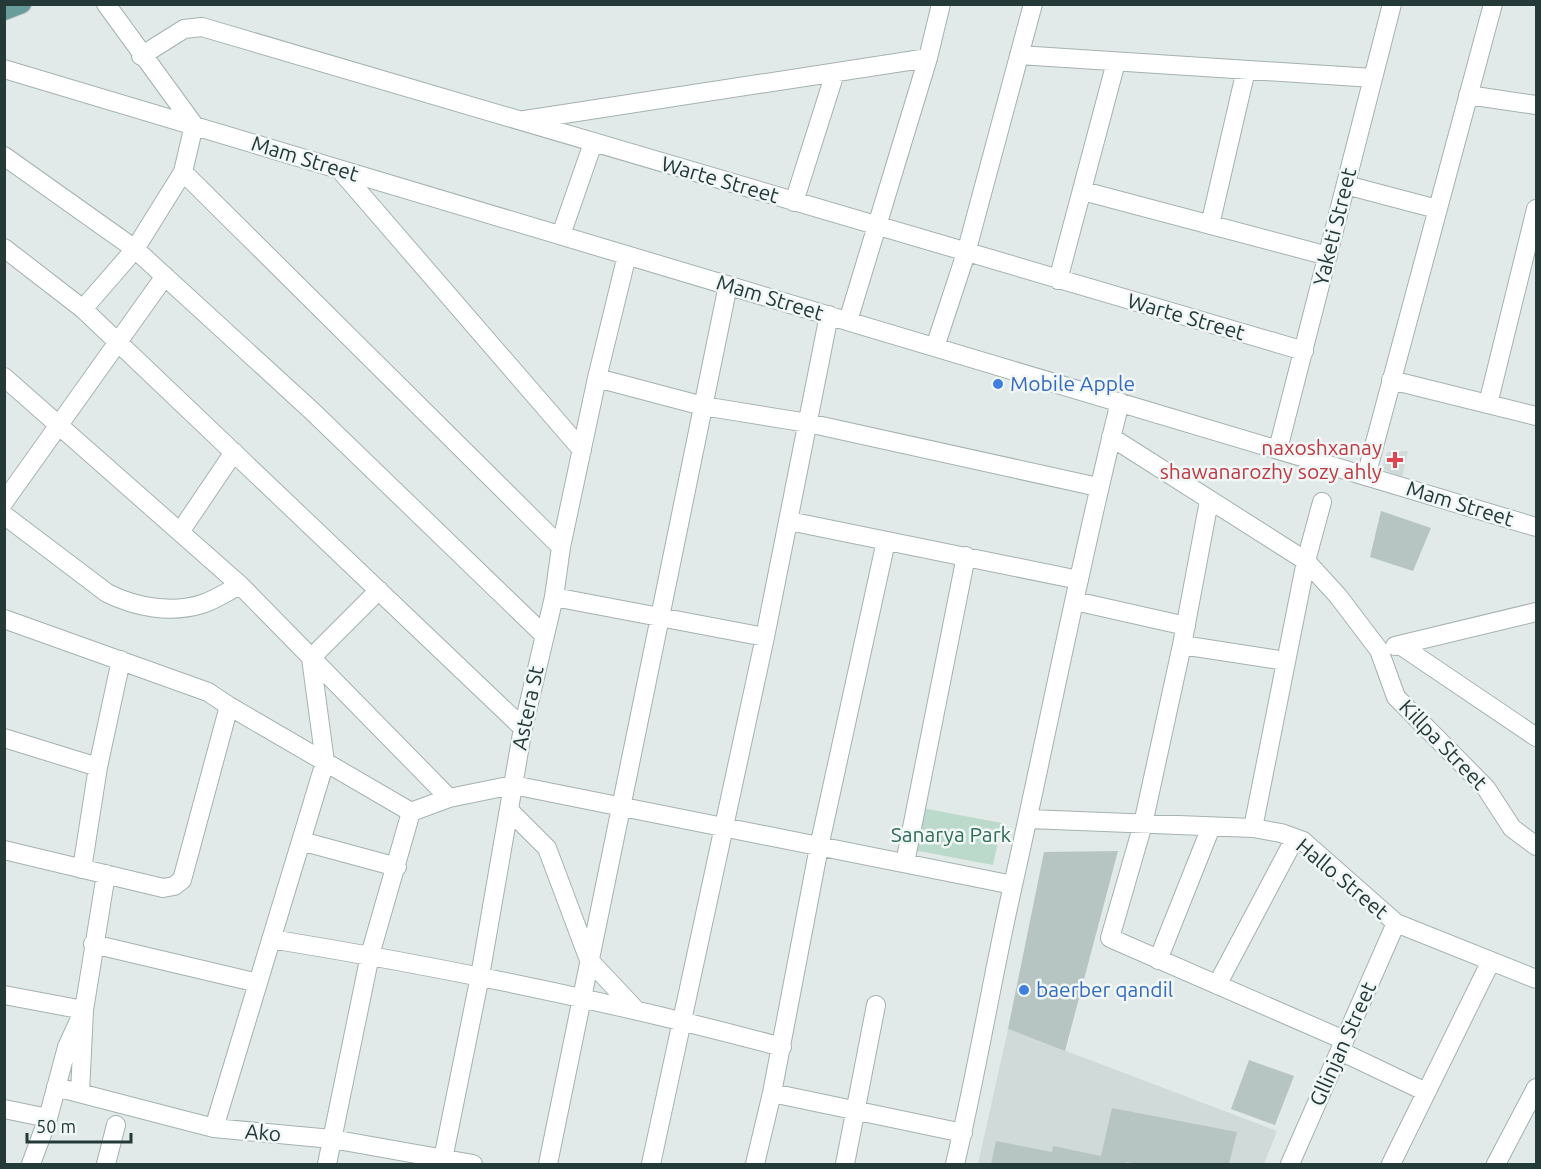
<svg xmlns="http://www.w3.org/2000/svg" width="1541" height="1169" font-family="Ubuntu,sans-serif">
<style>
.built{fill:#d0dad8}
.green{fill:#bcdacb}
.building{fill:#b7c5c2}
.lines{fill:none;stroke-linecap:round;stroke-linejoin:round}
.minor-casing{stroke:#a4b2b0;stroke-width:20}
.major-casing{stroke:#bdc4c4;stroke-width:20}
.minor{stroke:#fff;stroke-width:18}
.major{stroke:#699d9b;stroke-width:18}
.shop-dot{fill:#3f7fe0;stroke:#f1f7f6;stroke-width:2}
.health-dot{fill:#e0444e;stroke:#f1f7f6;stroke-width:2}
.labels{text-anchor:middle;stroke-width:5;stroke-linejoin:round;paint-order:stroke}
.street-label{font-size:21px;fill:#233a39;stroke:#f1f7f6}
.shop-label{font-size:21px;fill:#366cbe;stroke:#f1f7f6;text-anchor:start}
.health-label{font-size:21px;fill:#be3a42;stroke:#f1f7f6;text-anchor:end}
.park-label{font-size:21px;fill:#306d56;stroke:#f1f7f6}
</style>
<rect width="100%" height="100%" fill="#e1eae8"/>
<path class="built" d="M1408 451 1402 477 1382 469 1387 452Z
M1008 1029 1277 1131 1264 1164H978Z"/>
<path class="green" d="M922 808 1002 823 993 865 913 850Z"/>
<path class="building" d="M1381 511 1431 528 1413 571 1370 557Z
M1118 851 1065 1051 1008 1029 1044 852Z
M1249 1060 1294 1076 1275 1125 1231 1109Z
M1112 1108 1237 1132 1229 1164H1137L1126 1162 1125 1164H991L996 1141 1052 1152 1053 1146 1101 1156Z"/>
<g class="lines">
<g class="minor-casing">
<path id="minor" d="M1019 55 1373 78
M141 56 184 29 202 27 1304 351
M4 69 1536 527
M1468 95 1536 105
M525 120 928 58
M4 156 135 249 312 411 544 635
M340 170 582 450
M183 172 561 547
M1346 185 1437 209
M1083 191 1328 256
M794 202 835 73
M1210 225 1246 70
M561 235 593 143
M4 248 83 309 523 728
M1058 280 1116 62
M83 309 135 249 183 172 194 125 106 4
M848 321 928 58 941 4
M935 347 966 253 1033 4
M4 377 240 585 449 798
M597 378 703 406 808 423 1098 487
M1391 380 1536 416
M1488 404 1536 209
M1111 437 1306 561 1338 596 1379 650 1396 697 1486 788 1512 828 1536 846
M1278 449 1392 4
M1366 476 1493 4
M1209 501 1182 645 1143 824 1110 938 1344 1040
M4 502 165 276
M4 515 107 593C135 607 171 614 202 604 215 600 228 591 240 585
M789 521 1079 580
M180 532 234 452
M554 597 765 637
M1075 601 1186 626
M4 619 208 692 229 706 411 812 449 798 513 785 1013 885
M1182 645 1286 661
M1400 645 1536 737
M1395 646 1536 612
M4 738 98 767
M509 810 547 848 589 960 636 1010
M1029 819 1253 828 1281 833 1303 841 1396 923 1536 979
M1253 828 1306 561 1322 502
M301 841 397 867
M4 850 163 888 174 886 182 880 229 706
M905 863 966 556
M82 869 98 767 121 660
M271 939C443 967 614 1002 782 1047
M93 944 258 983
M1158 960 1211 827
M1217 985 1295 838
M4 995 84 1010 80 1093
M1340 1051 1426 1092
M56 1087 214 1128 332 1139 473 1164
M772 1093 963 1133
M4 1109 48 1118
M214 1128 325 762 311 658 379 590
M31 1164 48 1118 67 1047 84 1010 106 874
M106 1164 116 1125
M327 1164 370 955 411 812
M442 1164 480 976 523 728 554 597 561 547 597 378 627 255
M548 1164 728 285
M651 1164 765 637 829 315
M755 1164 772 1093 819 847 886 541
M845 1164 876 1005
M955 1164C977 1072 992 978 1013 885 1049 724 1080 562 1120 402
M1290 1164 1396 923
M1391 1164 1491 961
M1496 1164 1536 1088"/>
</g>
<g class="major-casing">
<path id="major" d="M4 11 22 4"/>
</g>
<use href="#minor" class="minor"/>
<use href="#major" class="major"/>
</g>
<g class="shop-dot">
<circle cx="998" cy="384" r="6"/>
<circle cx="1024" cy="990" r="6"/>
</g>
<path class="health-dot" d="M1392 451h6v6h6v6h-6v6h-6v-6h-6v-6h6z"/>
<g class="labels">
<g class="street-label">
<text transform="translate(305 159) rotate(17)" y="7">Mam Street</text>
<text transform="translate(720 180) rotate(16)" y="7">Warte Street</text>
<text transform="translate(1335 227) rotate(-76)" y="7">Yaketi Street</text>
<text transform="translate(770 298) rotate(17)" y="7">Mam Street</text>
<text transform="translate(1186 317) rotate(16)" y="7">Warte Street</text>
<text transform="translate(1460 504) rotate(17)" y="7">Mam Street</text>
<text transform="translate(528 708) rotate(-78)" y="7">Astera St</text>
<text transform="translate(1443 745) rotate(46)" y="7">Killpa Street</text>
<text transform="translate(1342 879) rotate(40)" y="7">Hallo Street</text>
<text transform="translate(1343 1044) rotate(-66)" y="7">Gllinjan Street</text>
<text transform="translate(263 1133) rotate(5)" y="7">Ako</text>
</g>
<g class="shop-label">
<text x="1010" y="391">Mobile Apple</text>
<text x="1036" y="997">baerber qandil</text>
</g>
<g class="health-label">
<text x="1382" y="455">naxoshxanay<tspan x="1382" dy="24">shawanarozhy sozy ahly</tspan></text>
</g>
<g class="park-label">
<text x="951" y="842">Sanarya Park</text>
</g>
</g>
<rect width="1541" height="1169" fill="none" stroke="#233a39" stroke-width="12"/>
<path d="M27 1133v9h104v-9" fill="none" stroke="#233a39" stroke-width="3"/>
<text x="36" y="1133" font-size="18" fill="#233a39" stroke="#f1f7f6" stroke-width="4.5" paint-order="stroke">50 m</text>
</svg>
